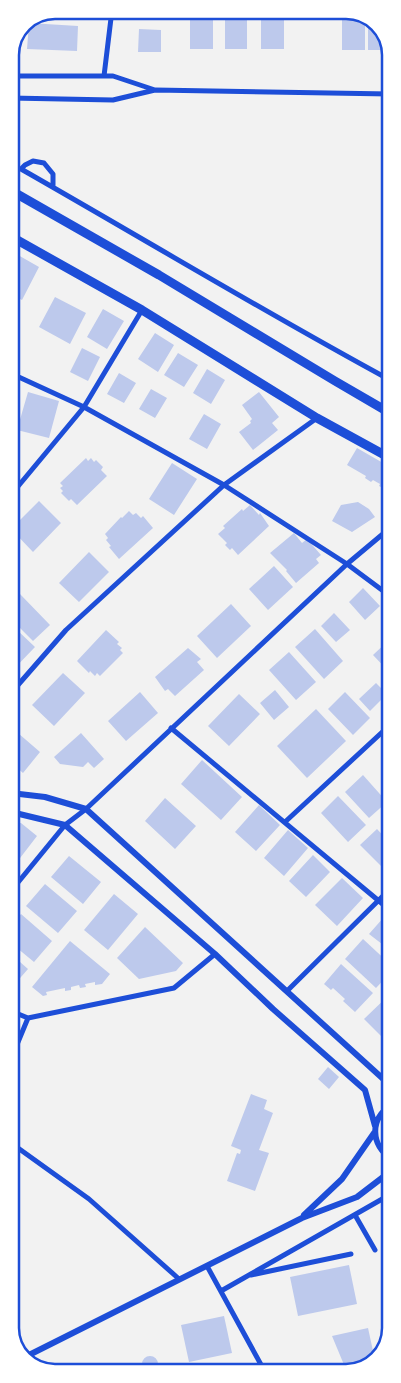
<svg xmlns="http://www.w3.org/2000/svg" width="401" height="1383" font-family="Karla,sans-serif">
<style>
.building{fill:#bdc9ec}
.lines{fill:none;stroke-linecap:round;stroke-linejoin:round}
.minor{stroke:#1d4ed8;stroke-width:5}
.tertiary{stroke:#1d4ed8;stroke-width:6}
.trunk{stroke:#1d4ed8;stroke-width:9}
.rim{fill:none;stroke:#1d4ed8;stroke-width:2.5}
</style>
<rect width="100%" height="100%" fill="#f2f2f2"/>
<path class="building" d="M190 10H213V49H190Z
M225 10H247V49H225Z
M261 10H284V49H261Z
M342 10H352L365 16V50H342Z
M368 18 376 21 390 46V50H368Z
M29 23 78 26 77 51 27 49Z
M139 29 161 30V52H138Z
M18 255 39 267 22 300 10 294V269Z
M55 297 86 313 70 344 39 327Z
M103 309 124 321 107 349 87 337Z
M155 333 174 345 158 372 138 359Z
M82 348 100 357 88 381 70 372Z
M178 353 198 365 184 387 164 375Z
M207 369 225 380 211 404 193 393Z
M119 373 136 383 124 403 107 394Z
M151 389 167 398 155 418 139 409Z
M28 392 59 401 49 438 17 430Z
M259 392 279 417 272 423 278 430 253 450 239 432 251 423 250 421 252 419 242 405Z
M204 414 221 424 207 449 189 439Z
M357 448 390 467V490L386 487 385 489 379 486 380 484 373 480 371 482 365 478 366 476 347 465Z
M86 458 88 461 91 458 94 462 96 460 103 467 101 470 107 476 77 505 71 499 69 501 61 493 63 491 60 488 63 486 60 483Z
M172 463 197 479 174 515 149 499Z
M39 501 61 523 33 552 11 529Z
M358 502 369 509 375 517 352 532 332 521 341 505Z
M250 505 259 515 260 513 269 526 238 555 232 548 230 550 225 545 227 543 218 534 225 528 223 526 242 509 243 511Z
M129 511 133 515 136 513 141 518 143 516 153 528 119 559 109 547 111 546 106 540 108 538 105 534 121 517 122 518Z
M294 533 302 543 307 539 321 555 316 559 319 563 296 583 286 571 287 570 270 553Z
M89 552 109 572 79 602 59 583Z
M274 566 293 587 268 610 249 589Z
M363 588 380 606 365 620 349 602Z
M20 594 50 625 33 641 10 618V603Z
M231 604 251 626 217 658 197 636Z
M334 613 350 630 336 642 321 626Z
M16 629 35 647 10 673V635Z
M315 629 343 661 324 679 295 647Z
M106 630 119 642 117 644 122 648 120 650 123 653 100 676 97 673 95 676 90 671 89 673 77 661Z
M390 639 391 674 373 655Z
M188 648 201 659 197 662 204 670 175 696 168 689 165 691 155 677Z
M289 652 316 682 296 700 269 670Z
M63 673 85 693 54 726 32 705Z
M376 683 387 694 370 711 359 699Z
M275 690 289 707 274 720 260 703Z
M140 692 158 713 126 741 108 721Z
M345 692 370 718 353 735 328 709Z
M239 694 260 714 229 746 208 726Z
M316 709 346 741 307 778 277 746Z
M11 727 40 752 23 773 15 766 11 772Z
M81 733 104 759 94 768 88 762 83 767 60 764 54 757Z
M202 760 242 797 221 820 181 784Z
M363 775 387 802 369 818 345 792Z
M338 796 366 825 348 842 321 813Z
M165 798 196 826 175 849 145 821Z
M259 805 280 825 256 851 235 832Z
M391 821V835L384 828Z
M11 822 21 823 37 836 17 862 11 856Z
M377 829 391 844V876L360 845Z
M288 830 308 848 284 876 264 858Z
M313 855 330 872 306 897 289 881Z
M69 856 101 882 83 904 51 877Z
M342 878 363 898 337 926 315 905Z
M45 884 77 911 58 933 26 906Z
M114 894 138 914 108 950 84 930Z
M21 914 52 941 34 962 11 943V926Z
M384 917 391 924V951L369 934Z
M145 927 183 963 176 971 139 979 117 958Z
M363 939 391 965V972L376 988 345 959Z
M70 941 110 974 102 984 95 985V982L85 984 86 987 80 988 79 985 71 987V990L65 991V988L46 992 47 995 43 996 32 987Z
M11 954 28 969 14 985 11 984Z
M341 964 373 993 355 1012 343 1001 345 999 333 988 331 990 324 984Z
M391 993V1028L382 1037 364 1019Z
M328 1067 339 1077 329 1089 318 1079Z
M251 1094 267 1100 264 1109 273 1113 259 1150 269 1153 255 1191 227 1181 237 1153 240 1154 241 1150 231 1146Z
M349 1265 357 1304 298 1316 290 1277Z
M224 1316 232 1353 189 1362 181 1325Z
M368 1328 375 1360 355 1372H347L332 1336Z
M142 1364a8 8 0 1 1 16 0a8 8 0 1 1-16 0Z"/>
<g class="lines">
<path class="minor" d="M10 76H113L155 90
M104 76 112 10
M10 98 113 100 155 90 390 94
M53 187V174L44 163 33 161 25 165 21 169C144 239 266 313 390 380
M10 373 84 407 224 485 347 564 390 596
M10 496 84 407 142 310
M11 693 66 630 224 485 317 418
M171 728 391 911
M285 822 391 724
M11 891 65 825 86 809 347 564 390 528
M287 991 391 888
M11 1011 28 1018
M11 1059 28 1018 174 988 215 954
M11 1143 89 1199 179 1279
M355 1215 375 1250
M207 1266 265 1372
M251 1275 351 1254
M221 1291 391 1194"/>
<path class="tertiary" d="M11 793 45 797 86 809 391 1086
M11 812 65 825 215 954 273 1009 365 1090 375 1126
M391 1106C369 1118 371 1146 391 1158
M304 1215 342 1179 374 1133
M23 1358 302 1218 357 1197 391 1171"/>
<path class="trunk" d="M10 190 159 275 335 381 390 413
M10 236 142 310 317 418 390 458"/>
</g>
<path d="M0 0H401V1383H0ZM55 19H346A36 36 0 0 1 382 55V1328A36 36 0 0 1 346 1364H55A36 36 0 0 1 19 1328V55A36 36 0 0 1 55 19Z" fill="#fff" fill-rule="evenodd"/>
<path class="rim" d="M55 19H346A36 36 0 0 1 382 55V1328A36 36 0 0 1 346 1364H55A36 36 0 0 1 19 1328V55A36 36 0 0 1 55 19Z"/>
</svg>
